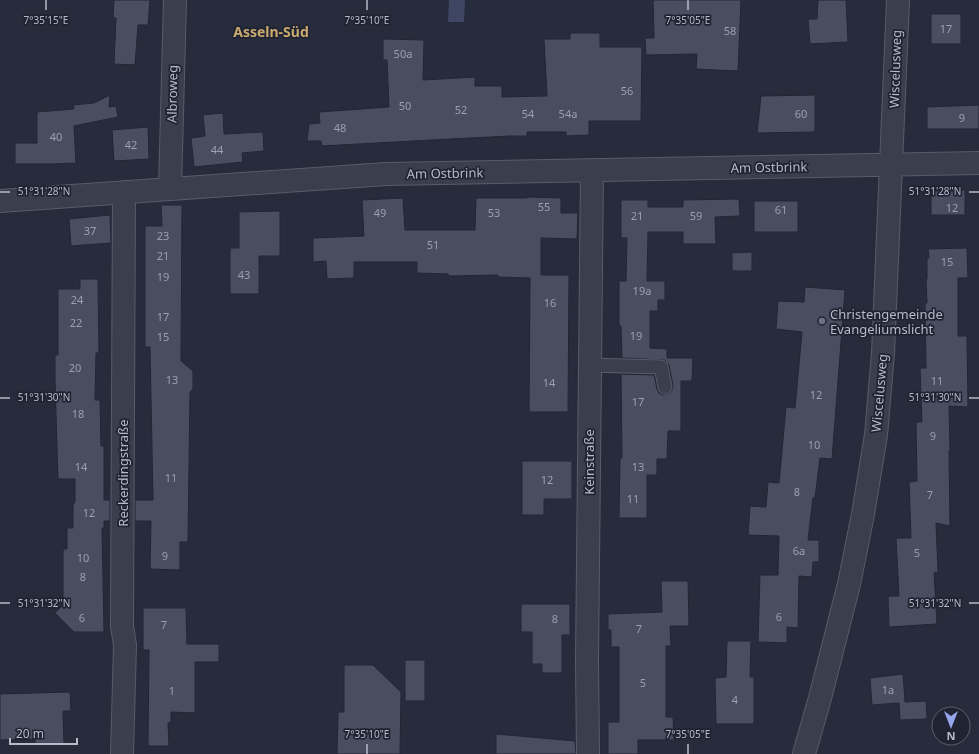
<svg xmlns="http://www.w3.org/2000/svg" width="979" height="754" font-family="'Noto Sans',sans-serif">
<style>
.water{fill:#3f4663}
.building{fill:#494d60;stroke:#222534}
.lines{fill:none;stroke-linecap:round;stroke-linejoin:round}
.service-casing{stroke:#595c6a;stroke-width:15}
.minor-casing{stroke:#595c6a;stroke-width:24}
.service{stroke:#3b3e4c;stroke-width:13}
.minor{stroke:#3b3e4c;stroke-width:22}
.ticks{fill:none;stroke:#b7bac7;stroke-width:1.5}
.worship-dot{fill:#6b7280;stroke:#202332;stroke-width:1.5}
.labels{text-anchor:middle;stroke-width:3.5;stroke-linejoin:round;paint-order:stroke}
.number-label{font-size:11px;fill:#9c9fad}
.street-label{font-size:13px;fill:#b7bac7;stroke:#202332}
.poi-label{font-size:13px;fill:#b7bac7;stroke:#202332;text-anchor:start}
.neighbourhood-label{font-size:14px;font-weight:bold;fill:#caa96f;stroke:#202332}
.ticks-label{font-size:10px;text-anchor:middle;fill:#b7bac7;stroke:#202332;stroke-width:3.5;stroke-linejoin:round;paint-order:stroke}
</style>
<rect width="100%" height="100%" fill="#272c3c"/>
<path class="water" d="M449 0H465L464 22H448Z"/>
<path class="building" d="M114 0H150L148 25H138L135 65 114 64 116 18 113 17Z
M653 0H741L738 71 696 69 697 54 646 55 645 38H654Z
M818 0H846L848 42 810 44 808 19H817Z
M931 14H961V44H931Z
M570 33H600V47H642L641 121H589V135L566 136V132H527V136H510L431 140 322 146 321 141H307L309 124 320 123 319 112 389 107 387 60H383V39L424 40 423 80 475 77V86H502V97L547 96 544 39H570Z
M110 95 109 107 116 106 118 117 74 126 76 163 53 164H15V143H37V112L74 109 73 105 94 103Z
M815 95V132L757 133 761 96Z
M979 105V129H927V107Z
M223 113 224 134 263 132 264 151 242 153 243 162 194 167 191 138 205 136 203 115Z
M148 127 149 159 114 161 112 130Z
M931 190H965V215H931Z
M527 197 561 198V213H578L577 239 541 238V275H569L568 412H529L530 278 498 277V275L449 276 448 274 417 273V262H354V278L327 279 326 261 313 262V238L364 236 362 200 403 198 405 230H475L476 198H527Z
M739 199 740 216 715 217 716 244H683V232H648L647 281H665V300H658V311H650V348L667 349V358H693L692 381H681V431H668L667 459H657V475H647V518H619L620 458H622L621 374 654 375 657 389 659 393 663 395 670 393 672 390 673 386 669 365 665 360 622 358 621 326H619V281H626L627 238H621V200H648V207H683V200Z
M754 201H798V232H754Z
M161 205H182L181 361 193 371V389L190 392 188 542H180V570L150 569 151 521H135V500H153L150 347H145V226H162Z
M280 211V256H259V294H230V248H239V212Z
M110 215 111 243 71 246 69 219Z
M967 248 968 278H958V336H967L968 407 949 406 950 451H949L950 526 936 523 938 572 934 573 937 624 889 627 888 596H899L896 538H911L909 482 917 481 916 422H922L920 368H926L925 303H927L926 279H927V258H929L928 249Z
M752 252V271H732V253Z
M80 279H98L99 353H96L95 400H100L101 446H104V500H110V521H104V528H102L104 632H74L55 613 63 605V549H67V528H73V505L75 502V479H58L55 381V355H58V289H80Z
M805 287 845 290 832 459 820 458 815 498H813L808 540H819V562H813L812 577 799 576 798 628 787 627V643L758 642 760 575H778L779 536 748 535 750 506 766 507 768 482 779 483 786 407 795 408 802 332 776 329 778 301 804 302Z
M522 461H572V499H544V515H522Z
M661 581H688L689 626H670L671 646H666V717H673L674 740H638V754H608V722H619V647H611V630H608V614L662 612Z
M521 604H570V635H562V673H542V664H532V632H521Z
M143 608H186L187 644H219V662H195V713L171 712V722L168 723 169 746H148L149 650H143Z
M727 641H751L750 677H754V724H716L715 678 726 677Z
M405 660H425V701H405Z
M344 665H373L401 692 400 754H337L338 712H344Z
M903 674 905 702 926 701 927 719 900 720 899 703 872 705 870 678Z
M70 692 71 711H63L64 745H35V739L0 740V694Z
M496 734 575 741 576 754H496Z"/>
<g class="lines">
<g class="service-casing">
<path id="service" d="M590 365 661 367 665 387"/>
</g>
<g class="minor-casing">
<path id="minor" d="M170 189 175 0
M0 201 386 174 979 163
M122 754 125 645 122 626 124 192
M588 754 587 661 592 170
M804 754 820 698 849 584 863 514 876 435 883 353 898 0"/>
</g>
<use href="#service" class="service"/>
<use href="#minor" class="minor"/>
</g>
<path class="ticks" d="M46 0V10M367 0V10M688 0V10M0 192H10M969 192H979M0 398H10M969 398H979M0 603H10M969 603H979M367 744V754M688 744V754"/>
<circle class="worship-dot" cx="822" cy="321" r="4"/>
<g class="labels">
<g class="number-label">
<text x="946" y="33">17</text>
<text x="730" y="35">58</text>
<text x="403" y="58">50a</text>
<text x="627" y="95">56</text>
<text x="405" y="110">50</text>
<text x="461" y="114">52</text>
<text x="528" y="118">54</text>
<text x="568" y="118">54a</text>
<text x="801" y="118">60</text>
<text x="962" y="122">9</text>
<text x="340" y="132">48</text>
<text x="56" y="141">40</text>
<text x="131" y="149">42</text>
<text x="217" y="154">44</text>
<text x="544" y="211">55</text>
<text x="952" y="212">12</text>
<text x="781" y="214">61</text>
<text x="380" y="217">49</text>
<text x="494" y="217">53</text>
<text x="637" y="220">21</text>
<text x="696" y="220">59</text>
<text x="90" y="235">37</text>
<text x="163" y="240">23</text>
<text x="433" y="249">51</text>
<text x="163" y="260">21</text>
<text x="947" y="266">15</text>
<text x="244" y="279">43</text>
<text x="163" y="281">19</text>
<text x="642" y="295">19a</text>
<text x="77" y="304">24</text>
<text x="550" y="307">16</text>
<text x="163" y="321">17</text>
<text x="76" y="327">22</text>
<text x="636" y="340">19</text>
<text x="163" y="341">15</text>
<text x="75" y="372">20</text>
<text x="172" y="384">13</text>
<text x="937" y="385">11</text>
<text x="549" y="387">14</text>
<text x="816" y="399">12</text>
<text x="638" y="406">17</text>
<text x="78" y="418">18</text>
<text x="933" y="440">9</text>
<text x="814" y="449">10</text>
<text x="81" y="471">14</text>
<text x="638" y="471">13</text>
<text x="171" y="482">11</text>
<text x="547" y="484">12</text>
<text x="797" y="496">8</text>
<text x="930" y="499">7</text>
<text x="633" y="503">11</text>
<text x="89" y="517">12</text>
<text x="799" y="555">6a</text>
<text x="917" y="557">5</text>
<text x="165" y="560">9</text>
<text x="83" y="562">10</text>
<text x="83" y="581">8</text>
<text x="779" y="621">6</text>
<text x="82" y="622">6</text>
<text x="555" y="623">8</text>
<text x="164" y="629">7</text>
<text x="639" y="633">7</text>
<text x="643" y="687">5</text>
<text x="888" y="694">1a</text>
<text x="172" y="695">1</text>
<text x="735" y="704">4</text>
</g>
<g class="street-label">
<text transform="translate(895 69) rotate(-88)" y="5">Wiscelusweg</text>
<text transform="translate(172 94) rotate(-89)" y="5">Albroweg</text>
<text transform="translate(769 167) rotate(-1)" y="5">Am Ostbrink</text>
<text transform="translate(445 173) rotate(-1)" y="5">Am Ostbrink</text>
<text transform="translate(879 393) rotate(-85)" y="5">Wiscelusweg</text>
<text transform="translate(589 462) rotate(-90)" y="5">Keinstraße</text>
<text transform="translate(123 473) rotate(-90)" y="5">Reckerdingstraße</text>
</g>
<g class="poi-label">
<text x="830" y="319">Christengemeinde<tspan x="830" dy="15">Evangeliumslicht</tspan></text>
</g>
<g class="neighbourhood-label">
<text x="271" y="37">Asseln-Süd</text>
</g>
</g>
<g class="ticks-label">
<text x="46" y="24">7°35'15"E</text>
<text x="367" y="24">7°35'10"E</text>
<text x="688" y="24">7°35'05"E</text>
<text x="935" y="195">51°31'28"N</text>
<text x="44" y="195">51°31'28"N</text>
<text x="935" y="401">51°31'30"N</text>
<text x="44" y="401">51°31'30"N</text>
<text x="935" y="607">51°31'32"N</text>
<text x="44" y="607">51°31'32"N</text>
<text x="367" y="738">7°35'10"E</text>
<text x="688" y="738">7°35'05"E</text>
</g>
<g transform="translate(951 726) rotate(180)"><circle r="19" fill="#202332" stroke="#5c5f6e"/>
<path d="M0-3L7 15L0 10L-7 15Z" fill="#96a6ed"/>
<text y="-6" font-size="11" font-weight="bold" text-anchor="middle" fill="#b7bac7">N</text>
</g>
<path d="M10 738v6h67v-6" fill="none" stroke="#b7bac7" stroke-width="2"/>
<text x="16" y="738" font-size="12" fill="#b7bac7" stroke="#202332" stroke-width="3" paint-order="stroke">20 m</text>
</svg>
